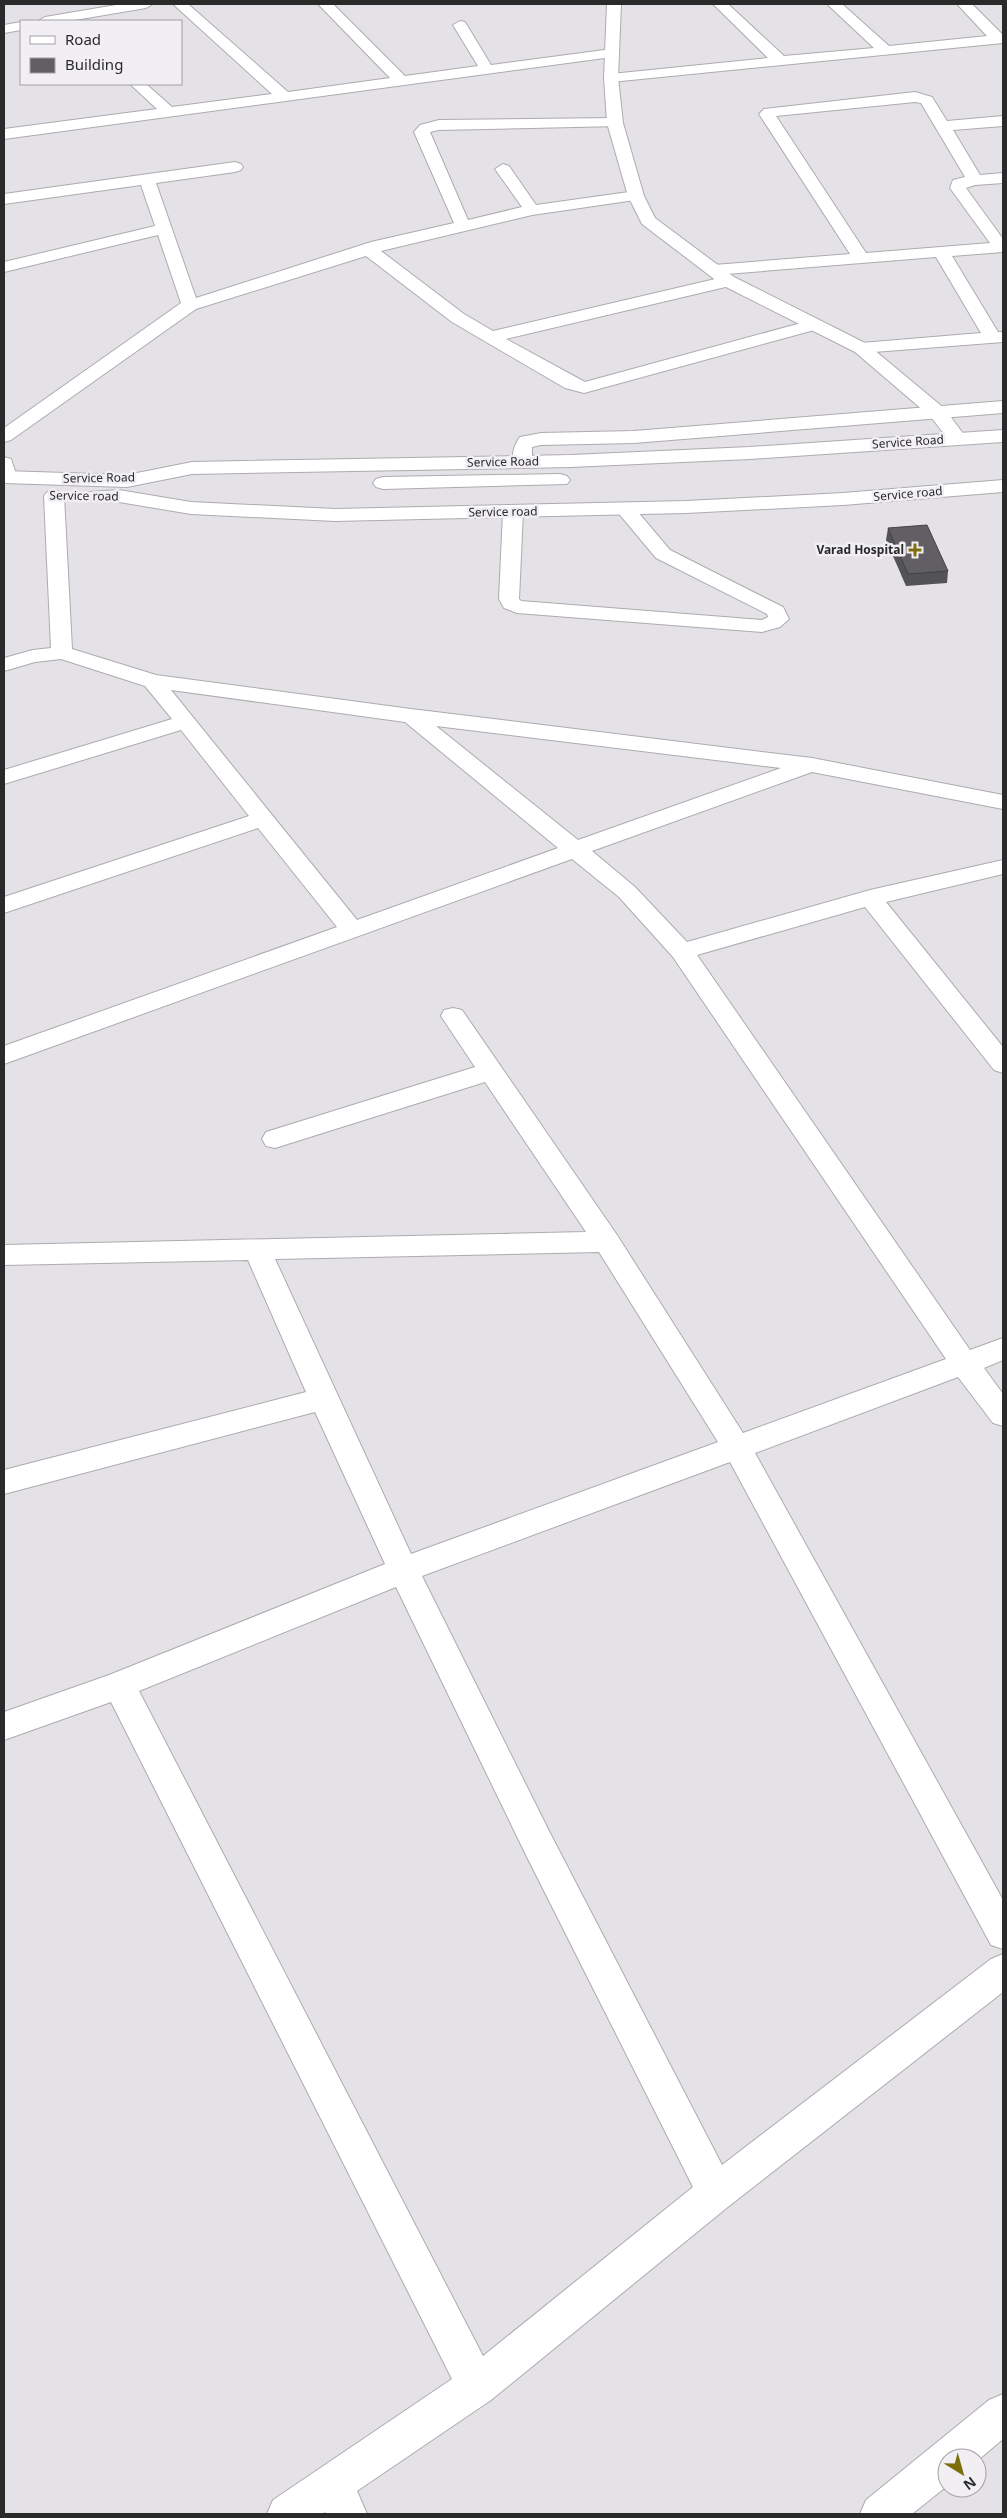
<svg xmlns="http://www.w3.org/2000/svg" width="1007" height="2518" font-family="'Noto Sans',sans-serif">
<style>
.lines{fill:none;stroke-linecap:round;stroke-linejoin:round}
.minor-casing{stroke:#acabae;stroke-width:2}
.tertiary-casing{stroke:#acabae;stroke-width:2}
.trunk-casing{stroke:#acabae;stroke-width:2}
.minor{fill:#fff;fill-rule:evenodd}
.tertiary{fill:#fff;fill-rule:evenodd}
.trunk{fill:#fff;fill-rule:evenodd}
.wall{fill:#535255}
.building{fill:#615f63;stroke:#444245}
.poi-dot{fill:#7d6e0b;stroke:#f1eff3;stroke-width:2}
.labels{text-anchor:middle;stroke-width:5;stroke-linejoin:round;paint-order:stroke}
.far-street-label{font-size:12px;fill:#2b2a2b;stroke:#f1eff3}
.far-poi-label{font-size:12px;font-weight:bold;fill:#2b2a2b;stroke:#f1eff3;text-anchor:end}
</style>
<rect width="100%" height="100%" fill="#e4e2e6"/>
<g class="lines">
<g class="minor-casing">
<path id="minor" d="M122 4H153L146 8 69 21H38L45 17Z
M173 4H188L288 92 390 78 318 4H333L405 76 478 66 453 25 460 21 465 22 491 65 612 49 619 53 612 57 4 139V129L157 109 130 84H146L172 107 272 94Z
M713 4H728L784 56 874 48 827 4H842L889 46 987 36 957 4H972L1003 35V43L611 82 606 81 604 78 606 75 611 74 768 58Z
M21 22V30L4 33V25Z
M915 92 932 97 947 121 1003 116V126L953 130 980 175 1003 173V183L975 185 966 188 1003 239V252L952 256 998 332H1003V342L861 353 855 352 852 348 855 344 861 343 981 333 936 257 714 275 708 274 706 270 708 266 714 265 850 254 759 114 764 109ZM915 102 921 103 965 177 953 180 950 188 990 243 866 253 776 116Z
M615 118 620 120 623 123 620 126 439 130 430 132 468 220 522 207 495 169 503 164 509 166 536 205 636 191 644 196 642 199 532 215 381 251 464 314 493 331 728 276 734 277 737 281 734 285 506 339 585 382 812 320 818 321 821 325 818 329 584 393 565 388 452 322 366 256 196 309 11 440 4 442V428L181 303 158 235 4 272V262L155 226 141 185 4 204V194L235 162 241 164 243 167 241 170 235 172 156 183 196 298 371 242 454 223 414 132 420 125 439 120Z
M1003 401V413L634 443 541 445 532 447V462L530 466H516C510 457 514 445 520 437L541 433 634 431Z
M4 457 11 459 17 477 14 481 4 482Z
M54 490 61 492 64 496 72 649 156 675 411 709 812 758 1003 795V809L812 772 592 851 635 887 687 942 870 890 1003 860V874L886 902 1003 1047V1073L994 1070 865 907 697 955 970 1350 1003 1338V1360L984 1368 1003 1394V1426L993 1423 958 1377 755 1453 1003 1900V1949L991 1945 730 1462 422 1576 549 1831 722 2165 991 1959 1003 1954V1992L729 2206 491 2400 357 2491 367 2514H326L325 2512 322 2514H267L273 2500 452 2379 111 1702 4 1740V1712L109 1675 385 1564 315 1412 4 1494V1470L306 1392 248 1260 4 1265V1245L586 1232 485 1082 275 1148 266 1146 262 1139 266 1132 475 1067 441 1016 444 1010 453 1008 462 1010 617 1235 743 1433 946 1359 673 957 619 897 572 859 4 1064V1046L337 927 258 828 4 913V897L249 816 181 730 4 784V770L172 719 145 686 61 659 35 662 4 671V658L33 650 51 648 44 496 47 492ZM171 690 405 722 558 848 357 920ZM436 726 781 768 578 840ZM599 1252 718 1442 411 1554 275 1259ZM396 1587 525 1853 693 2187 483 2356 139 1691Z
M625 503 632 505 670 550 783 607 789 619 780 627 762 632 517 613 504 608 499 599 503 512 506 508H520L523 512 519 599 521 601 762 620 768 617 767 614 656 558 615 509 618 505Z
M1003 2394V2439L977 2461V2458H947V2486L912 2514H860L866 2500 989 2400Z"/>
</g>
<g class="tertiary-casing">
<path id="tertiary" d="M607 4H621L618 78 623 123 644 196 655 218 734 277 867 344 945 409 967 439 965 443H951L931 417 855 352 722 285 642 224 628 196 607 123 604 78Z"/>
</g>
<g class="trunk-casing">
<path id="trunk" d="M1003 430V442L750 459 571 467 192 474 127 487 4 483V471L127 475 192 462 571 455 750 447Z
M560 474 567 476 570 480 567 484 383 489 376 487 373 483 376 479 383 477Z
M1003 480V492L843 505 686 513 335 521 191 514 119 502 90 500 87 496 90 492 119 490 191 502 335 509 686 501 843 493Z"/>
</g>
<use href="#minor" class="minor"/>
<use href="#tertiary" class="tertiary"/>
<use href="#trunk" class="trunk"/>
</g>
<path class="wall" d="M888 528 948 571 947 583 906 586 886 540Z"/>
<path class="building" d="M927 525 948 571 908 574 888 528Z"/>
<path class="poi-dot" d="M912.5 542.5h5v5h5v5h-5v5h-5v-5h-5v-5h5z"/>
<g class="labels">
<g class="far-street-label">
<text transform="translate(908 442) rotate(-4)" y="4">Service Road</text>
<text transform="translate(503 462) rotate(-1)" y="4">Service Road</text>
<text transform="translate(99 478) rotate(-1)" y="4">Service Road</text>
<text transform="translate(908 494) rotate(-5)" y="4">Service road</text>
<text transform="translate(84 496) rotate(1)" y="4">Service road</text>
<text transform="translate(503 512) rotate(-1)" y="4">Service road</text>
</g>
<g class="far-poi-label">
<text x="904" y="554">Varad Hospital</text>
</g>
</g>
<rect width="1007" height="2518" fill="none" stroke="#2b2a2b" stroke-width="10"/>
<rect x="20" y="20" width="162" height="65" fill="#f1eff3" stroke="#a2a0a3"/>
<rect x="30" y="36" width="25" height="8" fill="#ffffff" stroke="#a2a0a3"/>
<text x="65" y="45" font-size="15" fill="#2b2a2b">Road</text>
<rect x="30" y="58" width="25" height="15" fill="#615f63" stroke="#a2a0a3"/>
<text x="65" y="70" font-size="15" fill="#2b2a2b">Building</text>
<g transform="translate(962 2473) rotate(143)"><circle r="24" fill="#f1eff3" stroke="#a2a0a3"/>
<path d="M0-4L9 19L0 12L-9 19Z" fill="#7d6e0b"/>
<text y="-8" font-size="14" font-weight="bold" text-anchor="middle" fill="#2b2a2b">N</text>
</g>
</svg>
